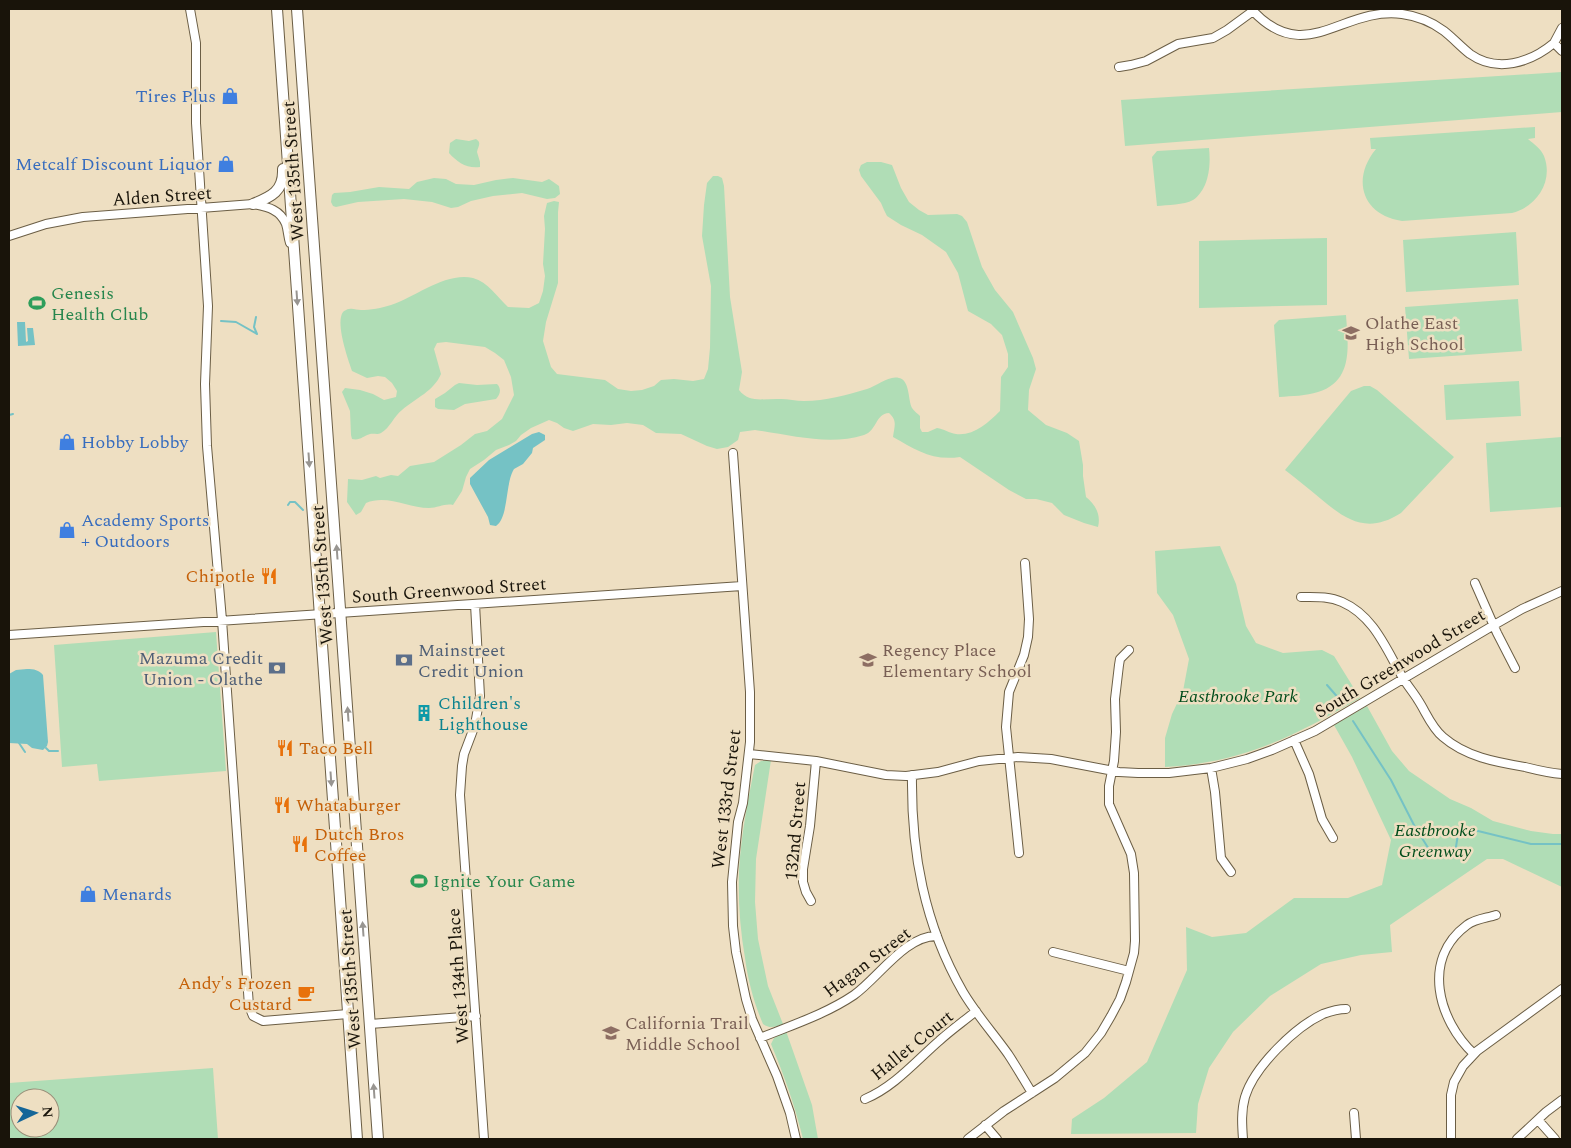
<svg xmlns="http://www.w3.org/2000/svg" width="1571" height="1148" font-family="Spectral,serif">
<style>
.green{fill:#b0ddb6;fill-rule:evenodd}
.water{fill:#75c2c5}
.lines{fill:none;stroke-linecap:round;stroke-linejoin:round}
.stream{stroke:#75c2c5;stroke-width:2}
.minor-casing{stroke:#6b5e45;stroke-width:10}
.major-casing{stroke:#6b5e45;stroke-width:12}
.minor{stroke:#fff;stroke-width:8}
.major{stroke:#fff;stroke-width:10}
.oneway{fill:#989591}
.labels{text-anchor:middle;stroke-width:5;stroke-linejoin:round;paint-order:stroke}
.shop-label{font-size:18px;fill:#366cbe;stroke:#eedfc2;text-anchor:start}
.street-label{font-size:18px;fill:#19140a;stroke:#eedfc2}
.leisure-label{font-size:18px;fill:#27864d;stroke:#eedfc2;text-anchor:start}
.education-label{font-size:18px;fill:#785e54;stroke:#eedfc2;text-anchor:start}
.food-label{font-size:18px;fill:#c56008;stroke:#eedfc2;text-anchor:start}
.service-label{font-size:18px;fill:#4e5e75;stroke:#eedfc2;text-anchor:start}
.park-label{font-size:18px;font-style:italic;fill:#004d1b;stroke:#eedfc2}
.culture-label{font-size:18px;fill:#0d838f;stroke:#eedfc2;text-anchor:start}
</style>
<rect width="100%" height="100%" fill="#eedfc2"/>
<path class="green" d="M1562 72V112L1125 146 1121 100Z
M1535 127V138L1528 139C1534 144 1541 149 1544 156 1554 182 1536 207 1512 213L1402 221C1362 215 1351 179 1376 149H1371L1370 138Z
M456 139 469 141 476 139C482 143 478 146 477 152L480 162V167C467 169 457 162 449 153L450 143Z
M1209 148C1211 165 1209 189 1193 200 1184 205 1167 205 1157 206L1152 157 1157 151Z
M867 162H881L892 165 901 188 909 202 919 210 928 215 957 214 962 216 967 222 982 267 995 290 1013 312 1033 358 1036 369 1029 390 1028 410 1046 425 1067 433 1079 441 1083 465V476L1086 497C1096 505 1101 515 1098 527L1084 523 1064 515 1052 503 1036 499H1026L1009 490 960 457C932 461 916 450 893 437 894 427 898 421 889 413 875 414 877 431 864 435 829 446 791 435 755 430L740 432 738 440 728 447 717 449 707 446 681 434 656 433 643 425 627 423 611 425 593 424 573 431 564 428 557 423 549 420 531 428 521 435 516 441 509 445 496 450 484 460 470 469 466 477 462 491 453 505C445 503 438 508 429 508 408 508 387 494 366 503L361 512 356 515 347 502 348 479 362 480 376 476 380 478 391 475 398 476 410 466 434 462 461 445 475 434 487 431 502 419 514 395 511 377 504 360 495 353 485 347 446 342 437 343 434 349 441 374C434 391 416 398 402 410 394 416 390 428 381 433 377 435 374 433 370 434 363 436 360 441 352 439L351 435 350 411 342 392 345 388 360 390 373 394 384 400 396 397 397 391 392 383 385 377 378 376 367 378 352 371C348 359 335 323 343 312 344 311 347 309 349 309 353 308 357 310 361 310 370 310 382 308 391 305 416 297 445 272 473 278 488 282 497 297 508 307L529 308 539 303 543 291 545 276 543 264 545 229 544 216 547 203 554 201 559 202 558 212V283L546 322 543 341 551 367 557 374 605 380 618 389 631 391 642 390 654 386 661 380 674 379 693 381 704 379 708 369 710 348 711 286 702 236 704 205 707 183 713 176H718L722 178 724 186 730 297 742 372 739 390C750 404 764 398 781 399 788 399 796 401 804 401 826 401 846 395 867 389 877 386 889 375 899 378 910 380 908 400 912 408 914 411 918 414 920 416V428L922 432H928L937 428C944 429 949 433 956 434 974 436 988 423 1000 411L1001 377 1008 367V354L1002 335 991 324 968 311 958 273 946 252 922 235 901 225 887 216 884 210 881 203 861 176 859 170 861 165Z
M434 178 446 179 456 184 474 185 496 180 513 178 542 182 549 179 559 186 560 194 555 198 547 199 522 193 493 196 471 201 458 207 451 208 432 202 404 199 358 202 336 207 333 206 331 202 332 195 334 193 350 192 379 187 409 189 417 182Z
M1516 232 1519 285 1406 292 1403 240Z
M1327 238V305L1199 308V241Z
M1518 299 1522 351 1409 359 1405 307Z
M1346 315C1348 345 1354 381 1318 392 1306 396 1292 396 1279 397L1274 325 1279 320Z
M1519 381 1521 416 1446 420 1444 385Z
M459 383 477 385 497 384C502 389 500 395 496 399L465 404 454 410 438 409 435 407V399L445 393 455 385Z
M1364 386H1370L1377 390 1454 457 1401 513C1368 534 1347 521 1321 499 1309 489 1297 479 1285 470L1351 391Z
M1562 437V507L1490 512 1486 443Z
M1220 546 1236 584 1246 626 1256 643 1283 653 1322 650 1334 656 1360 698C1295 736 1242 763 1165 767V738L1172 714 1183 691 1189 659 1173 615 1157 593 1155 551Z
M216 632 226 771 99 781 97 764 62 767 54 645Z
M1367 706 1392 751 1409 771 1450 799 1471 808 1493 821 1531 831 1553 834H1562V887L1503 859H1487L1390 925 1392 952 1361 955 1321 964 1270 996 1233 1032 1209 1068 1198 1104 1196 1133 1071 1134 1072 1119 1104 1098 1147 1062 1187 970 1186 927 1212 937 1246 933 1294 898H1348L1382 885 1391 840 1352 757 1334 725Z
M771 760 756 859 755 902 758 939 768 986 783 1024C775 1027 770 1029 763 1024 754 1003 748 981 745 958 740 929 738 900 739 871 741 835 748 800 755 765L761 761Z
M786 1031 812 1105 818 1139H803C795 1106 784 1075 771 1044L774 1038Z
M213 1068 218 1139H9V1083ZM20 1098H50V1128H20Z"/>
<path class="water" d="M17 322H25L26 342 28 341 27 328H33L35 345 18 346Z
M539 432 545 435V440L533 448 532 453 523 464 514 469C505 483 509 517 496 526L490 525 488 517 470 484V478L489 460 532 434Z
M27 669C34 669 39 670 43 675L48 742 47 746 43 750 32 748 27 744 9 743V674L16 670Z"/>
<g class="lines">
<path class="stream" d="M256 317 254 327 257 334
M221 321 236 322 257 334
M9 415 13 414
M288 505 290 502H295L303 510
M1327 685 1341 701
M1353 721 1391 780 1415 827 1432 854 1455 853 1459 828 1478 831 1531 844H1562
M19 743 25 752
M46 748 49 751H58"/>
<g class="minor-casing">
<path id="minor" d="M190 9 196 43V123L208 306 205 384 207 446 222 620 249 1006 253 1016 263 1021 348 1014
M1562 28 1554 43 1562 51
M1119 67 1131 65 1146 61 1178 44 1213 38 1227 30 1253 11C1306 67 1343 6 1402 14 1417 16 1432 22 1444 31 1453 38 1461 47 1470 54 1497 73 1530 63 1554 43
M9 236 46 224 83 217 253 204C267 207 280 209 286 224 288 230 288 237 290 243
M733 453 750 692V742L743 803 738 822 732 882 733 926 736 952 746 999 752 1019 777 1076 790 1113 796 1139
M1475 583 1497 633 1515 668
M1301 597C1315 597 1329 596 1342 602 1374 616 1386 649 1403 678 1407 685 1413 692 1418 700 1426 712 1431 727 1443 737 1466 757 1496 762 1525 767 1537 770 1550 773 1562 774
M475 604 480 696 475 725 464 754 462 766 460 795 484 1139
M9 635 742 586
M1294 740 1309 774 1322 819 1333 838
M749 754 816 761 886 775 906 776 938 772 979 761 1018 757 1051 759 1119 772 1138 773H1169L1211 768 1247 759 1272 750 1315 731 1494 625 1522 609 1562 591
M1211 768 1215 792 1221 858 1231 872
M912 775C911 852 924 924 963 992 976 1014 993 1033 1008 1054 1016 1066 1024 1080 1032 1093
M1019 853 1006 727 1009 692 1024 655 1028 637 1029 619 1025 563
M811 901 806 892 803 882V869L810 826 816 761
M1053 952 1129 971
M370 1024 476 1016
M760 1038C792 1025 826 1014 854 995 878 978 906 935 937 936
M1474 1054C1438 1020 1421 959 1467 925 1475 919 1487 918 1496 915
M865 1099C894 1087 916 1061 939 1041 951 1030 964 1021 976 1011
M1354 1113 1356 1139
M1538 1120 1555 1139
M985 1125 997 1139
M968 1139 1004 1111 1055 1078 1085 1053 1101 1033 1111 1016 1120 999 1126 982 1134 953 1135 941 1134 873 1131 854 1109 804V786L1114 761 1116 732 1115 699 1119 665 1120 659 1129 650
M1243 1139C1242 1125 1241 1111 1245 1097 1254 1067 1295 1027 1323 1014 1331 1011 1338 1009 1346 1009
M1451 1139V1095L1454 1082 1463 1066 1477 1051 1562 989
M1517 1139 1546 1112 1562 1100"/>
</g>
<g class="major-casing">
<path id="major" d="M277 9 357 1139
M297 9 378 1139
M253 204C271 197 284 191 283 169"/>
</g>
<use href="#minor" class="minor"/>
<use href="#major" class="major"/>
</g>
<defs><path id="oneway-solid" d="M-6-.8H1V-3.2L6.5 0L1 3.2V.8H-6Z" transform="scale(1.25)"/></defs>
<g class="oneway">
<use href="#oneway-solid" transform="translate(297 298) rotate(86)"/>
<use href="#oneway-solid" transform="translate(309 460) rotate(86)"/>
<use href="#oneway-solid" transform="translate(337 552) rotate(-94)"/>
<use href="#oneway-solid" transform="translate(348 714) rotate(-94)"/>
<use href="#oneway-solid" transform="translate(331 779) rotate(86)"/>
<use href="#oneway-solid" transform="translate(363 929) rotate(-94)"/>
<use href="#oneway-solid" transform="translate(374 1091) rotate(-94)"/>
</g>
<defs>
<g id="shop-bare" transform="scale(1.35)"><path d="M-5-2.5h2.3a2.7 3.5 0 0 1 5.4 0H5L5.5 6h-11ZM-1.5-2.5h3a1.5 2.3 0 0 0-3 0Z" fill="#3f7fe0" stroke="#eedfc2" stroke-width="2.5" paint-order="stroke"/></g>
<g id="stadium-bare" transform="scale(1.35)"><path d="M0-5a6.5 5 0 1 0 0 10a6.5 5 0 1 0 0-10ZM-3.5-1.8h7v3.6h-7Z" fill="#2e9e5b" stroke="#eedfc2" stroke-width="2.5" paint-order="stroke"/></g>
<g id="school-bare" transform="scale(1.35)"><path d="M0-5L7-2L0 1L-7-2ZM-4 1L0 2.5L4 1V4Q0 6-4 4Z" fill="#8d6e63" stroke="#eedfc2" stroke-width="2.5" paint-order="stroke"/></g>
<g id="restaurant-bare" transform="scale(1.35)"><path d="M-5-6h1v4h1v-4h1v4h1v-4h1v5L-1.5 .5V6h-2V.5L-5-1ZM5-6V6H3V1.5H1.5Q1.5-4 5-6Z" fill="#e8710a" stroke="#eedfc2" stroke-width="2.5" paint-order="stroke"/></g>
<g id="bank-bare" transform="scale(1.35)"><path d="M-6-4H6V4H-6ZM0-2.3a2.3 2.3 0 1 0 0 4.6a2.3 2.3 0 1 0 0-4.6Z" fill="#5c6f8a" stroke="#eedfc2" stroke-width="2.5" paint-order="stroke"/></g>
<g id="building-bare" transform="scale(1.35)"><path d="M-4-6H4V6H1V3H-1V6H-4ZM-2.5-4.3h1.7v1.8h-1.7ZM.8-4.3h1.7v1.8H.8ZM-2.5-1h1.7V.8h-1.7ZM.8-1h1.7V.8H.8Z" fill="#0f9aa8" stroke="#eedfc2" stroke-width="2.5" paint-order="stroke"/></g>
<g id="cafe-bare" transform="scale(1.35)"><path d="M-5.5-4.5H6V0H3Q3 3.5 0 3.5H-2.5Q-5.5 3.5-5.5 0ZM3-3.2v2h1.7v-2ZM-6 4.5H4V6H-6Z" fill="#e8710a" stroke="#eedfc2" stroke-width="2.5" paint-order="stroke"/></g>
</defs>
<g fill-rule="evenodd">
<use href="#shop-bare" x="230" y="96"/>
<use href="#shop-bare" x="226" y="164"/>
<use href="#stadium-bare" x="37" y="303"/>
<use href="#school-bare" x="1351" y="333"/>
<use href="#shop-bare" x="67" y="442"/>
<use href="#shop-bare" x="67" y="530"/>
<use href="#restaurant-bare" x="269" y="576"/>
<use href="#bank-bare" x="404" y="660"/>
<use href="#school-bare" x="868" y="660"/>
<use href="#bank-bare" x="277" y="668"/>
<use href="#building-bare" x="424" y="713"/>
<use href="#restaurant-bare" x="285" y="748"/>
<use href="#restaurant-bare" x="282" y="805"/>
<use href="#restaurant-bare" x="300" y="844"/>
<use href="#stadium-bare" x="419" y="881"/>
<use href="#shop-bare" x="88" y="894"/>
<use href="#cafe-bare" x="306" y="993"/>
<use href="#school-bare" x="611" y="1033"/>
</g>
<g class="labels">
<g class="shop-label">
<text x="216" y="102" text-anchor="end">Tires Plus</text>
<text x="212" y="170" text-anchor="end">Metcalf Discount Liquor</text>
<text x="81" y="448">Hobby Lobby</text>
<text x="81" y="526">Academy Sports<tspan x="81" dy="21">+ Outdoors</tspan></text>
<text x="102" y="900">Menards</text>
</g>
<g class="street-label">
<text transform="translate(293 171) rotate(-94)" y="6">West 135th Street</text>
<text transform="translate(162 196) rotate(-4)" y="6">Alden Street</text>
<text transform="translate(322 575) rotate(-94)" y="6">West 135th Street</text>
<text transform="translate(449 590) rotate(-4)" y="6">South Greenwood Street</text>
<text transform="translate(1400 663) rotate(-31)" y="6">South Greenwood Street</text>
<text transform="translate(726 799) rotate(-83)" y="6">West 133rd Street</text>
<text transform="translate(795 831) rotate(-85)" y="6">132nd Street</text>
<text transform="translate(867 962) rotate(-37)" y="6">Hagan Street</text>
<text transform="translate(458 976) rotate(-94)" y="6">West 134th Place</text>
<text transform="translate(350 979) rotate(-94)" y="6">West 135th Street</text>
<text transform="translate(912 1045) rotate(-39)" y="6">Hallet Court</text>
</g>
<g class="leisure-label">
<text x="51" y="299">Genesis<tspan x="51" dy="21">Health Club</tspan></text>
<text x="433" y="887">Ignite Your Game</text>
</g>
<g class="education-label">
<text x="1365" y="329">Olathe East<tspan x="1365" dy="21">High School</tspan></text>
<text x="882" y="656">Regency Place<tspan x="882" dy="21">Elementary School</tspan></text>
<text x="625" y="1029">California Trail<tspan x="625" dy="21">Middle School</tspan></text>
</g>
<g class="food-label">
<text x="255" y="582" text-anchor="end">Chipotle</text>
<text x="299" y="754">Taco Bell</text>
<text x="296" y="811">Whataburger</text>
<text x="314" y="840">Dutch Bros<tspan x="314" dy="21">Coffee</tspan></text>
<text x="292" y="989" text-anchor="end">Andy's Frozen<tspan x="292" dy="21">Custard</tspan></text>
</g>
<g class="service-label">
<text x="418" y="656">Mainstreet<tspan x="418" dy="21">Credit Union</tspan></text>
<text x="263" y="664" text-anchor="end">Mazuma Credit<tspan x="263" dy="21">Union - Olathe</tspan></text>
</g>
<g class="park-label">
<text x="1238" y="702">Eastbrooke Park</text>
<text x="1435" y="836">Eastbrooke<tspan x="1435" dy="21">Greenway</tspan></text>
</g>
<g class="culture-label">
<text x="438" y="709">Children's<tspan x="438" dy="21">Lighthouse</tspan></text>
</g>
</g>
<rect width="1571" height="1148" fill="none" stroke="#19140a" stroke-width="20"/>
<g transform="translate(35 1113) rotate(86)"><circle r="24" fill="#eedfc2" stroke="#998e78"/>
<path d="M0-4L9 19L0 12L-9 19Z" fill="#156698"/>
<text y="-8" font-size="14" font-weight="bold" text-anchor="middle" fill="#19140a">N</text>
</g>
</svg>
